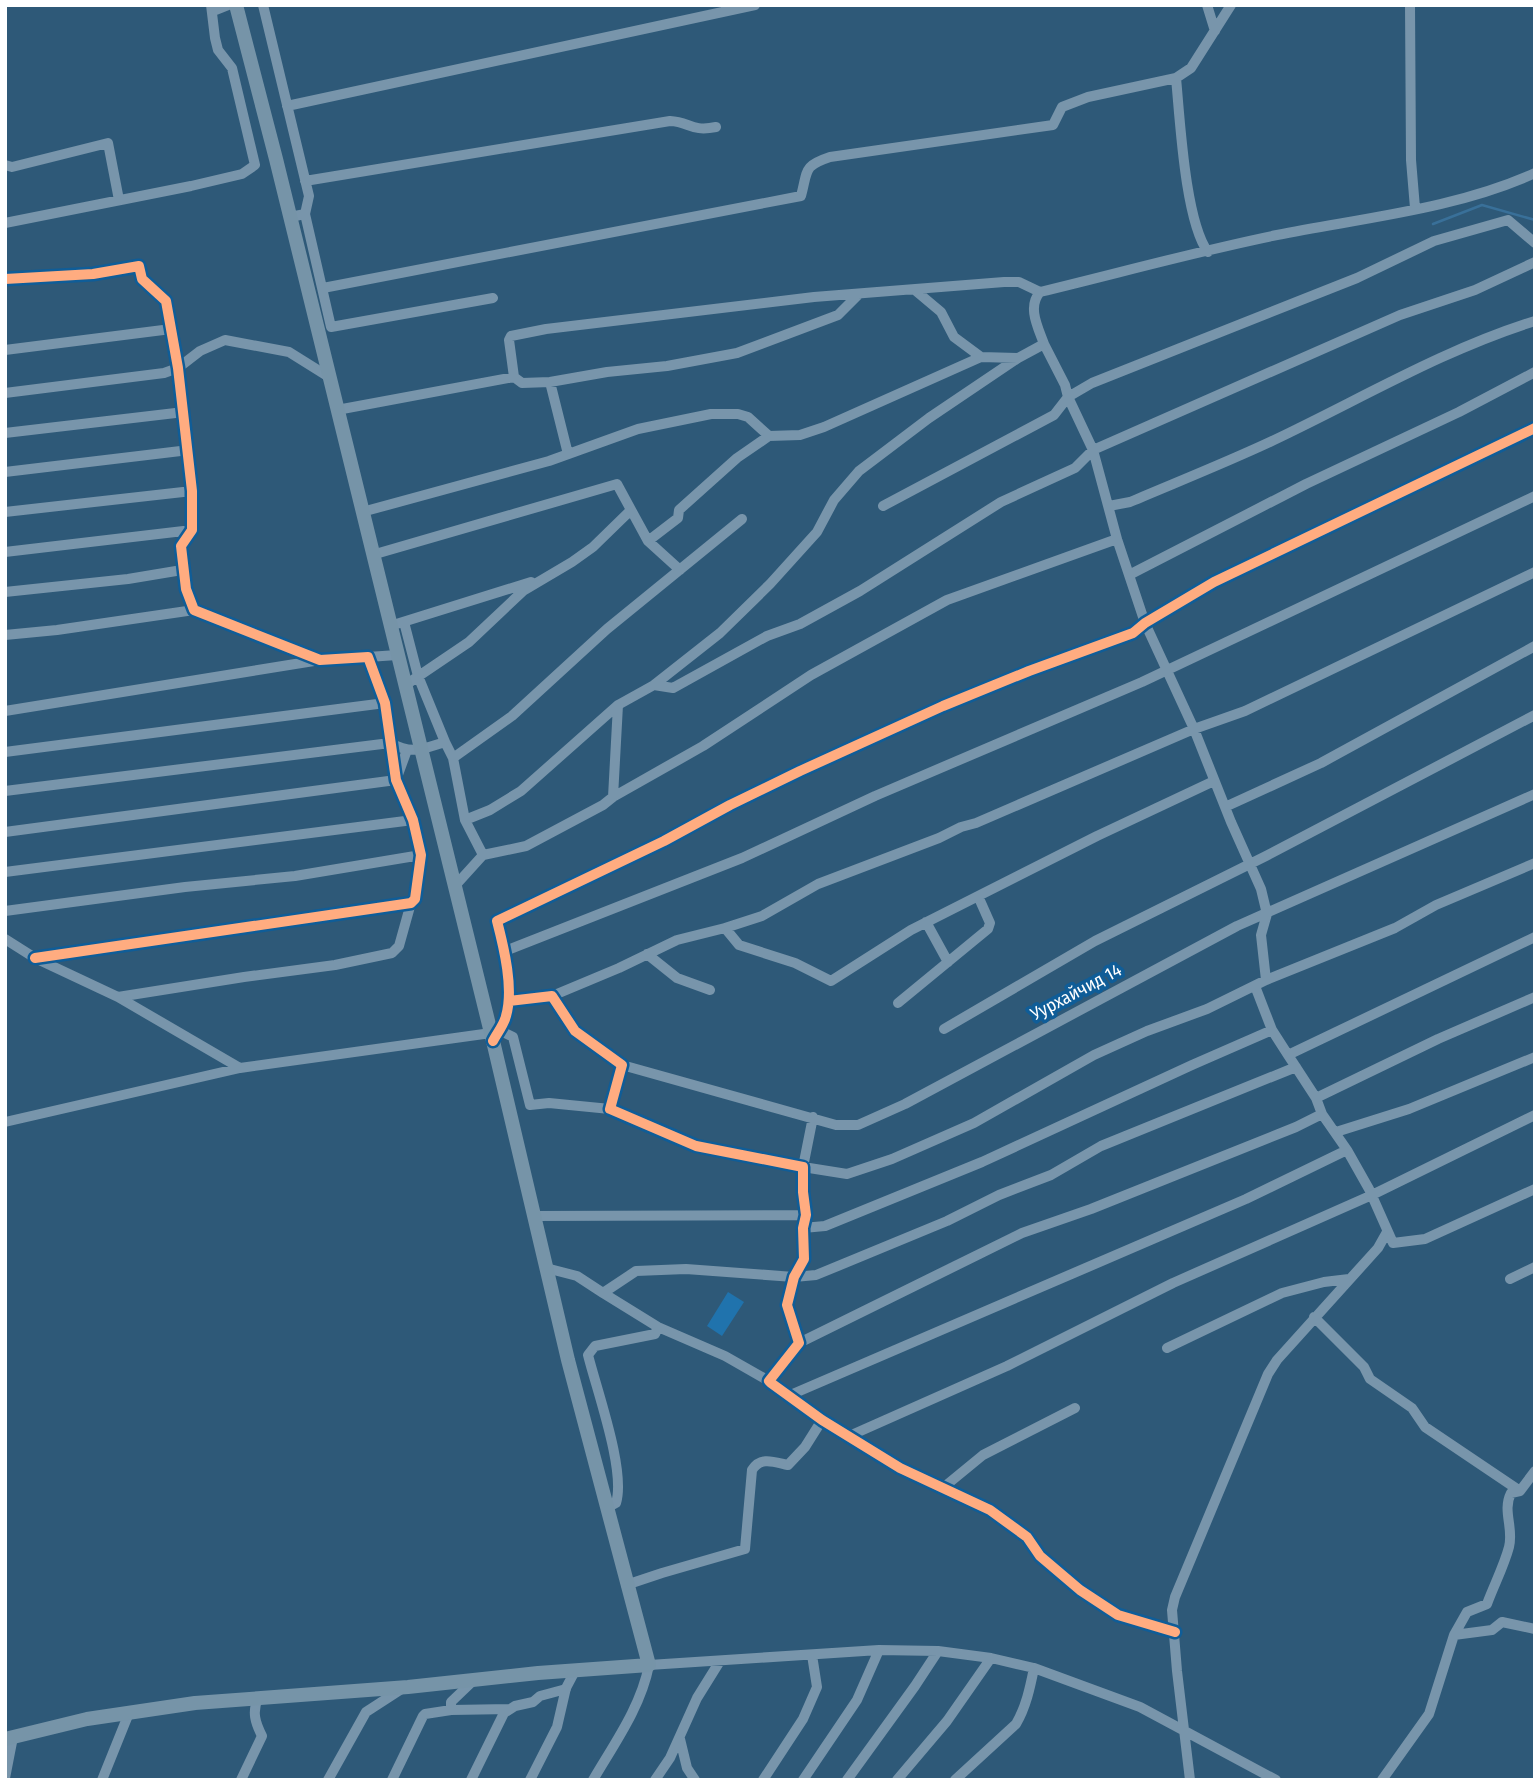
<svg xmlns="http://www.w3.org/2000/svg" width="1540" height="1785" font-family="'Fira Sans Condensed',sans-serif">
<style>
.green{fill:#2073ad}
.lines{fill:none;stroke-linecap:round;stroke-linejoin:round}
.stream{stroke:#397099;stroke-width:2.5}
.minor{stroke:#7895ab;stroke-width:10}
.major{stroke:#7694a8;stroke-width:14}
.cycleway-casing{stroke:#0f5d98;stroke-width:15}
.cycleway{stroke:#ffac80;stroke-width:10}
.labels{text-anchor:middle;stroke-width:7;stroke-linejoin:round;paint-order:stroke}
.street-label{font-size:18px;fill:#fff;stroke:#0f5d98}
</style>
<rect width="100%" height="100%" fill="#2e5978"/>
<path class="green" d="M728 1292 744 1302 722 1336 707 1326Z"/>
<g class="lines">
<path class="stream" d="M1433 224 1482 205 1535 220"/>
<path class="minor" d="M263 5 309 196 305 214
M1207 5 1215 31
M1410 5 1411 160 1415 208
M213 11 228 5
M1176 78C1180 119 1185 221 1208 252
M287 106 755 5
M5 165 12 167 108 143 119 200
M305 181 670 121C690 122 691 132 716 127
M290 217 305 214 331 327 493 298
M5 223 191 186 242 174 255 165 232 68 218 50 215 38 211 5
M5 279 93 274 139 266 142 279 166 301 178 368 192 491V530L181 546 186 589 194 610 320 660 368 657 385 703 396 780 413 820 421 855 415 899 411 903 35 958
M323 288 801 196C808 170 803 166 830 157L1053 125 1062 107 1088 97 1176 78 1191 68 1231 5
M916 291 941 312 954 337 981 357
M858 295 838 315 737 353 667 366 607 372 550 382 522 383 514 377 509 340 511 336 546 329 814 297 1004 282H1019L1040 292
M1044 344 1065 385 1068 397 1093 450 1117 539 1145 623 1194 729 1231 822 1261 889 1267 914 1261 935 1266 980
M5 350 171 329
M550 382 568 454
M5 393 164 373 178 368 200 351 225 340 289 352 329 377
M337 410 514 377
M5 433 184 412
M5 472 189 450
M883 506 1054 415 1068 397 1092 383 1357 278 1434 241 1508 220 1535 243
M1109 506 1130 502C1177 482 1225 463 1272 441 1359 400 1442 350 1535 321
M5 512 192 491
M362 512 549 461 638 429 711 414H738L748 417 769 436 800 435 824 427 981 357 1017 358
M648 541 678 518 679 510 737 458 769 436
M5 552 192 530
M372 555 617 484 648 541 680 570
M1129 575 1306 484 1459 412 1535 372
M5 592 128 579 182 570
M404 622 418 676 445 742
M390 626 531 582
M5 635 57 630 194 610
M368 657 397 655
M654 685 720 633 770 584 817 532 834 500 859 471 929 418 1018 358 1044 344C1038 327 1027 307 1040 292 1119 273 1198 251 1277 235 1362 218 1456 209 1535 173
M404 686 469 642 523 591 572 562 593 547 631 510
M5 711 320 660
M5 752 385 703
M453 758 512 716 607 629 742 519
M5 791 390 743C413 755 422 749 445 742L453 758 465 820 483 855
M613 797 618 705 654 685 673 688 767 636 800 624 860 591 1001 502 1075 468 1093 450 1400 315 1475 290 1535 262
M1225 807 1321 763 1535 646
M465 820 490 810 521 791 618 705
M5 832 396 780 407 750
M5 872 413 820
M454 887 483 855 526 846 603 805 613 797 703 746 811 675 947 600 1117 539
M5 911 185 887 295 876 421 855
M926 922 948 962
M725 928 762 916 818 884 939 838 961 827 976 823 1194 729 1245 711 1535 572
M1535 937 1288 1055 1316 1098 1322 1114 1347 1150 1369 1189 1393 1243 1425 1239 1535 1189
M5 939 35 958 118 997 240 1068 491 1033
M505 951 742 858 875 796 1142 682 1535 496
M647 954 677 978 710 990
M1255 986 1272 1030 1288 1055
M552 996 619 968 677 940 725 928 739 945 795 963 831 981 911 930 1097 836 1214 781
M118 997 244 977 335 965 392 953 399 946 411 903
M509 1001 552 996 575 1031 622 1065 610 1109 696 1146 803 1167V1192L806 1215 803 1228 804 1259 794 1277 787 1305 799 1343 769 1381 771 1383 822 1420 900 1468 990 1510 1027 1537 1040 1556 1080 1590 1118 1615 1175 1632
M898 1003 988 929 990 923 978 896
M944 1029 1095 941 1266 856 1535 715
M499 1030 513 1037 530 1105 549 1103 610 1109
M493 1041C497 1033 504 1025 506 1016 514 989 504 948 497 921L664 841 730 805 800 771 943 706 1029 671 1133 633 1145 623 1214 582 1535 428
M622 1065 836 1125H858L905 1104 1237 926 1535 794
M1316 1098 1438 1039 1535 997
M813 1117 803 1167 847 1174 892 1159 974 1123 1094 1055 1147 1031 1207 1009 1266 980 1395 928 1436 905 1535 863
M5 1122 240 1068
M1336 1132 1409 1109 1535 1057
M533 1216 806 1215
M803 1228 825 1226 982 1162 1192 1065 1272 1030
M546 1268 577 1276 603 1293 636 1271 686 1269 794 1277 816 1275 947 1221 999 1195 1051 1175 1101 1146 1296 1067
M1510 1279 1535 1267
M603 1293 658 1327 725 1356 769 1381
M1314 1317 1364 1367 1370 1379 1412 1408 1425 1427 1520 1491
M799 1343 1022 1233 1091 1209 1296 1127 1322 1114
M1167 1348 1282 1293 1324 1282 1349 1279
M788 1396 1246 1199 1347 1150
M847 1437 1007 1366 1173 1283 1372 1195 1535 1115
M944 1487 983 1455 1075 1408
M607 1508 616 1503C626 1471 597 1391 588 1355L595 1346 655 1334 658 1327
M626 1585 662 1573 745 1549 752 1470C761 1456 774 1462 788 1465L805 1447 822 1420
M1454 1635 1467 1612 1487 1604C1494 1585 1504 1566 1509 1547 1514 1528 1502 1511 1511 1493L1520 1491 1535 1471
M451 1710 510 1709
M680 1739 687 1768 695 1780
M5 1778 13 1737
M102 1780 129 1713
M241 1780 262 1736C255 1722 252 1712 258 1698
M328 1780 366 1712 403 1688
M392 1780 423 1716 425 1714 451 1710V1702L474 1680
M471 1780 504 1713 515 1706 533 1702 540 1696 566 1689
M530 1780 557 1727 566 1688 575 1671
M593 1780C614 1744 641 1707 649 1665L879 1650 938 1651 991 1658 1034 1668 1140 1707 1276 1780
M655 1780 670 1758 697 1698 720 1661
M763 1780 803 1719 817 1687 812 1655
M803 1780 857 1700 879 1650
M847 1780 915 1686 938 1651
M897 1780 947 1721 991 1658
M955 1780 1016 1724C1026 1707 1030 1688 1034 1668
M1190 1780 1177 1671 1172 1610 1175 1597 1268 1374 1277 1360 1378 1248 1387 1232
M1382 1780 1429 1714 1454 1635 1492 1630 1502 1622 1535 1629"/>
<path class="major" d="M5 1739 87 1719 195 1703 408 1687 538 1673 649 1665 568 1360 493 1041 276 159 236 5"/>
<g class="cycleway-casing">
<path id="cycleway" d="M5 279 93 274 139 266 142 279 166 301 178 368 192 491V530L181 546 186 589 194 610 320 660 368 657 385 703 396 780 413 820 421 855 415 899 411 903 35 958
M509 1001 552 996 575 1031 622 1065 610 1109 696 1146 803 1167V1192L806 1215 803 1228 804 1259 794 1277 787 1305 799 1343 769 1381 771 1383 822 1420 900 1468 990 1510 1027 1537 1040 1556 1080 1590 1118 1615 1175 1632
M493 1041C497 1033 504 1025 506 1016 514 989 504 948 497 921L664 841 730 805 800 771 943 706 1029 671 1133 633 1145 623 1214 582 1535 428"/>
</g>
<use href="#cycleway" class="cycleway"/>
</g>
<g class="labels">
<g class="street-label">
<text transform="translate(1076 992) rotate(-28)" y="6">Уурхайчид 14</text>
</g>
</g>
<rect width="1540" height="1785" fill="none" stroke="#ffffff" stroke-width="14"/>
</svg>
